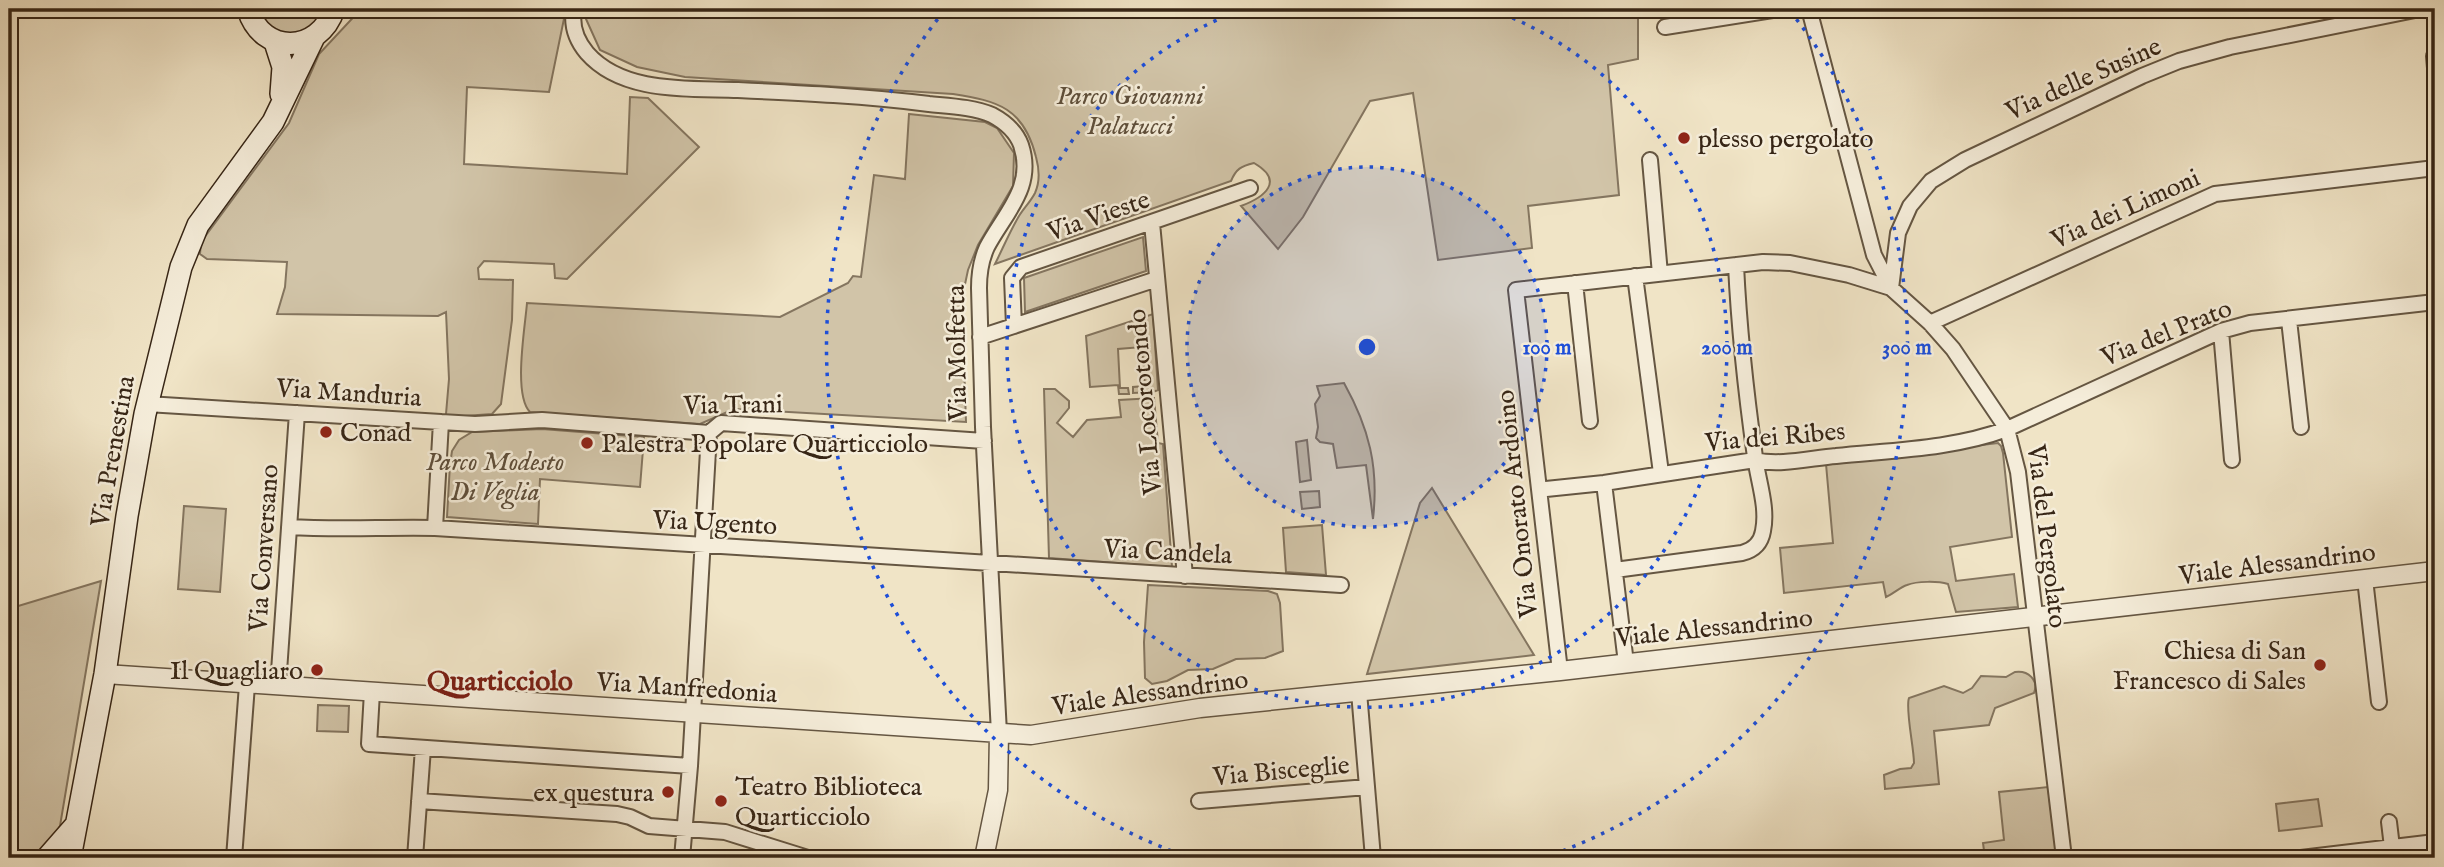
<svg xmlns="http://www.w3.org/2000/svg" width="2444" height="867" font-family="'IM FELL English',serif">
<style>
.green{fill:#d1c4a8;stroke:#84755f;stroke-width:2}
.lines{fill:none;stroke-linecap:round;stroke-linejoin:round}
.minor-casing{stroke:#655642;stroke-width:18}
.tertiary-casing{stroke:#655642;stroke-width:21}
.secondary-casing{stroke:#372616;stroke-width:24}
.minor{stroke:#f5edda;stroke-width:14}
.tertiary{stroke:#f5edda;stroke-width:18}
.secondary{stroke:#f5edda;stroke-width:21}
.ring{fill:none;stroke:#1d4ed8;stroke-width:3.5;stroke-dasharray:3.5 7}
.poi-dot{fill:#8f2418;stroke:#f5edda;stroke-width:2.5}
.labels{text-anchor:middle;stroke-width:5;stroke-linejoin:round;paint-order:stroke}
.street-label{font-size:26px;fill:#372616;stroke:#f5edda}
.park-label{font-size:26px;font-style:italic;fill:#5e4e3a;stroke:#f5edda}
.poi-label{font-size:26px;fill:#372616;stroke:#f5edda;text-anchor:start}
.neighbourhood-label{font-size:28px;font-weight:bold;fill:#7a1f14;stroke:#f5edda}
.centre{fill:#1d4ed8;stroke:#f5edda;stroke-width:3.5}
.ring-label{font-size:21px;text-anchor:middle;font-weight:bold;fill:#1d4ed8;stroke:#f5edda;stroke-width:5;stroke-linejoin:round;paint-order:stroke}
</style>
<rect width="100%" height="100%" fill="#f0e4c6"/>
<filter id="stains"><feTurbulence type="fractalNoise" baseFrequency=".00286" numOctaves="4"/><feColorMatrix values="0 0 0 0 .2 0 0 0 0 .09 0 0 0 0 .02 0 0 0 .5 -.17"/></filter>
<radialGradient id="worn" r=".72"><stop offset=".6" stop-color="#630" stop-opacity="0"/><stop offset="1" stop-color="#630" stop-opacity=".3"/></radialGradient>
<path class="green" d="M258 9H325C310 42 273 42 258 9Z
M361 9H566L549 92 467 87 464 164 627 174 630 97 648 98 699 147 567 279 555 278 554 264 484 261 478 268 479 279 513 280 512 320 501 404 492 414 450 417 446 414 449 379 446 312 438 316 277 314 285 287 287 262 207 259 200 254 201 242 289 123 319 54Z
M586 9H1638V59L1608 65 1619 195 1528 206 1532 248 1438 260 1413 93 1370 101 1303 217 1278 249 1241 206C1265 197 1285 181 1254 163 1241 166 1236 169 1231 181L995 264C1003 248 1010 231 1019 216 1024 208 1031 201 1035 193 1040 182 1039 168 1036 157 1024 108 998 101 953 94L685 77 637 67 600 50 586 19Z
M909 114 985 122 997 128 1014 153 1013 186 978 245 968 270 964 289 956 291 955 302 962 306 966 422 734 409 700 424 530 412C513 395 525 328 527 303L780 317 848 283 853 276 861 277 874 175 905 179Z
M1143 237 1146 271 1025 312 1024 278Z
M1153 314 1158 390 1153 392 1133 393V387L1145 386 1142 347 1118 349 1120 388H1128L1129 394H1119L1118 385 1090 387 1086 336Z
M1344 383C1369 428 1379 467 1373 519L1366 465 1337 468 1333 444 1320 442 1316 438 1318 427 1315 404 1320 396 1317 386Z
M1044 389H1055L1069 401V408L1057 423 1073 437 1087 420 1121 417 1119 400 1154 398 1158 443 1163 444 1172 567 1049 558Z
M542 429 644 437 640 487 540 479 538 524 447 517 450 464 452 451 459 440 472 432Z
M1307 440 1311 480 1300 482 1296 442Z
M1998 443 2001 446 2003 453 2012 537 1950 547 1956 581 2014 574 2018 607 1956 612 1948 584C1938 581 1917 581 1907 585 1900 587 1895 593 1886 597L1883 582 1784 593 1780 548 1833 543 1826 464Z
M1432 488 1534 655 1367 674 1420 503Z
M1319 491 1320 507 1302 509 1300 492Z
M184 506 226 509 220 592 178 589Z
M1322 525 1326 575 1286 572 1283 528Z
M101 581 60 826C55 836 44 853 33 857 26 860 16 858 9 858V584L15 607Z
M1148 585 1268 591 1277 594 1280 603 1283 651 1265 658 1236 659 1213 669 1188 670 1167 681 1152 684 1145 678 1144 642Z
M2015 672C2028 670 2039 680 2034 693L1995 708 1989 725 1934 731 1939 784 1885 789 1884 775 1900 769 1911 768 1914 763C1914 748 1905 708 1909 698L1944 686 1963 693 1972 688 1981 676 2006 677Z
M318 705 349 706 348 732 317 731Z
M2048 787 2057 858H1985L1983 843 2004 840 1999 792Z
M2318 799 2322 826 2279 831 2276 804Z"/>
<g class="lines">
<g class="minor-casing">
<path id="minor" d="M574 9C571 26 576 40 587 53 623 94 689 88 738 90 802 93 866 96 929 104 949 106 974 107 992 115 1005 122 1016 131 1021 145 1035 187 1005 213 987 247 981 260 979 274 979 288L983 427 999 733
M1809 9 1874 255 1891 288
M1665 27 1780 9
M2434 56 2435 68
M1650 160 1660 274
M1152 223 1185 576
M1635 276 1661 473
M1575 283 1590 421
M1891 288 1898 233 1910 206 1931 181 1965 160 2142 76 2179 61 2230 47 2420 9
M2289 320 2301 427
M1930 323 2215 194 2435 168
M1014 326 1012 278 1021 267 1250 188
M2221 331 2232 460
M980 337 1157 279
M147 404 441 422 435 528
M441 422 475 424 542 420 709 433 721 423 984 441
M1604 483 1626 663
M1546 489 1604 483 1755 460C1780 466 1811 458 1836 456 1894 450 1953 449 2007 429L2221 331 2250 323 2435 302
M289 527C338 530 386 527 435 528L1341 585
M1615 570 1742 553C1754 550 1761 543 1763 531 1768 507 1758 481 1755 457 1746 393 1739 329 1736 265
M2365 579 2379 702
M1560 671 1516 290 1763 262 1790 263 1849 275 1891 288 1930 323 1953 349 2007 429 2018 472 2064 858
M278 686 297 413
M372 692 369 744 690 766
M1359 692 1373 858
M419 801 617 814 630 817 649 826 725 832 808 858
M1199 801 1367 787
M2389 822 2392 847
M234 858 247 685
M415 858 423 748
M682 858 690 766 709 433
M2301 858 2435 842"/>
</g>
<g class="tertiary-casing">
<path id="tertiary" d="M105 674 1031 735 1200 708 1560 671 2435 571
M984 858 998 790 999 733"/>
</g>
<g class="secondary-casing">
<path id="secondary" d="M248 9C262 56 319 54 334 9
M275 42 283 67 281 94
M47 858 75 826
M70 858 105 674 127 516 145 414 181 267 198 225 273 122 314 37"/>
</g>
<use href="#minor" class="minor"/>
<use href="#tertiary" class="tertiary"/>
<use href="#secondary" class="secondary"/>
</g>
<circle cx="1367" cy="347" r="180" fill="#1d4ed8" fill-opacity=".12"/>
<g class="ring">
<circle cx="1367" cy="347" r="180"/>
<path d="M1493 10A360 360 0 1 1 1241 10"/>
<path d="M1191 858A540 540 0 0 1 944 11M1790 11A540 540 0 0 1 1543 858"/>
</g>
<g class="poi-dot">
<circle cx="1684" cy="138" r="7"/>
<circle cx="326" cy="432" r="7"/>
<circle cx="587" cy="443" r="7"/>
<circle cx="2320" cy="665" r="7"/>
<circle cx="317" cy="670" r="7"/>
<circle cx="668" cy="792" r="7"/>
<circle cx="721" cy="801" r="7"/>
</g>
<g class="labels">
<g class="street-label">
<text transform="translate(2083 78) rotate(-24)" y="9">Via delle Susine</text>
<text transform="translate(2125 208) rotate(-24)" y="9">Via dei Limoni</text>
<text transform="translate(1098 215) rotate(-19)" y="9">Via Vieste</text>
<text transform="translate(2166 332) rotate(-22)" y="9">Via del Prato</text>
<text transform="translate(956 353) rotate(-91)" y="9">Via Molfetta</text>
<text transform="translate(349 392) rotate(4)" y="9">Via Manduria</text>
<text transform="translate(1144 402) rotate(-95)" y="9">Via Locorotondo</text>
<text transform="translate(733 404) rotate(-1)" y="9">Via Trani</text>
<text transform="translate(1775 436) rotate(-5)" y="9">Via dei Ribes</text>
<text transform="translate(112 451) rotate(-80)" y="9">Via Prenestina</text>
<text transform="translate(1516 504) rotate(-96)" y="9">Via Onorato Ardoino</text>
<text transform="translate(715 522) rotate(3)" y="9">Via Ugento</text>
<text transform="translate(2048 536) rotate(83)" y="9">Via del Pergolato</text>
<text transform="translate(263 548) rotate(-86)" y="9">Via Conversano</text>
<text transform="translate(1168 551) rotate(3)" y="9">Via Candela</text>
<text transform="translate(2277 563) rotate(-7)" y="9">Viale Alessandrino</text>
<text transform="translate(1714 627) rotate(-6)" y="9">Viale Alessandrino</text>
<text transform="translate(687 687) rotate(4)" y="9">Via Manfredonia</text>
<text transform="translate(1150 692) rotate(-8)" y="9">Viale Alessandrino</text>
<text transform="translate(1281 770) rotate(-5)" y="9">Via Bisceglie</text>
</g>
<g class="park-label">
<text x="1130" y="104">Parco Giovanni<tspan x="1130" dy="30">Palatucci</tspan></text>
<text x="495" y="470">Parco Modesto<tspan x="495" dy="30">Di Veglia</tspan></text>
</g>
<g class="poi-label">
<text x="1698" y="147">plesso pergolato</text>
<text x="340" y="441">Conad</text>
<text x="601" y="452">Palestra Popolare Quarticciolo</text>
<text x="2306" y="659" text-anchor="end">Chiesa di San<tspan x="2306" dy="30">Francesco di Sales</tspan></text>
<text x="303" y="679" text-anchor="end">Il Quagliaro</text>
<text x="735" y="795">Teatro Biblioteca<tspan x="735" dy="30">Quarticciolo</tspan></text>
<text x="654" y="801" text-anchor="end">ex questura</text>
</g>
<g class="neighbourhood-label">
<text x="500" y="690">Quarticciolo</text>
</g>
</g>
<circle cx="1367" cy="347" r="10" class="centre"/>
<g class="ring-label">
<text x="1547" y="354">100 m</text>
<text x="1727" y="354">200 m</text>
<text x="1907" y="354">300 m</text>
</g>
<rect width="2444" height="867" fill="none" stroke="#f0e4c6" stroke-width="35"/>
<rect x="10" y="10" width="2423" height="846" fill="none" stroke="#372616" stroke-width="3.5"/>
<rect x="18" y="18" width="2409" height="832" fill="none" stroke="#372616" stroke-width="2"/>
<rect width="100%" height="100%" filter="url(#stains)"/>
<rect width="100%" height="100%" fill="url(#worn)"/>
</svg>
